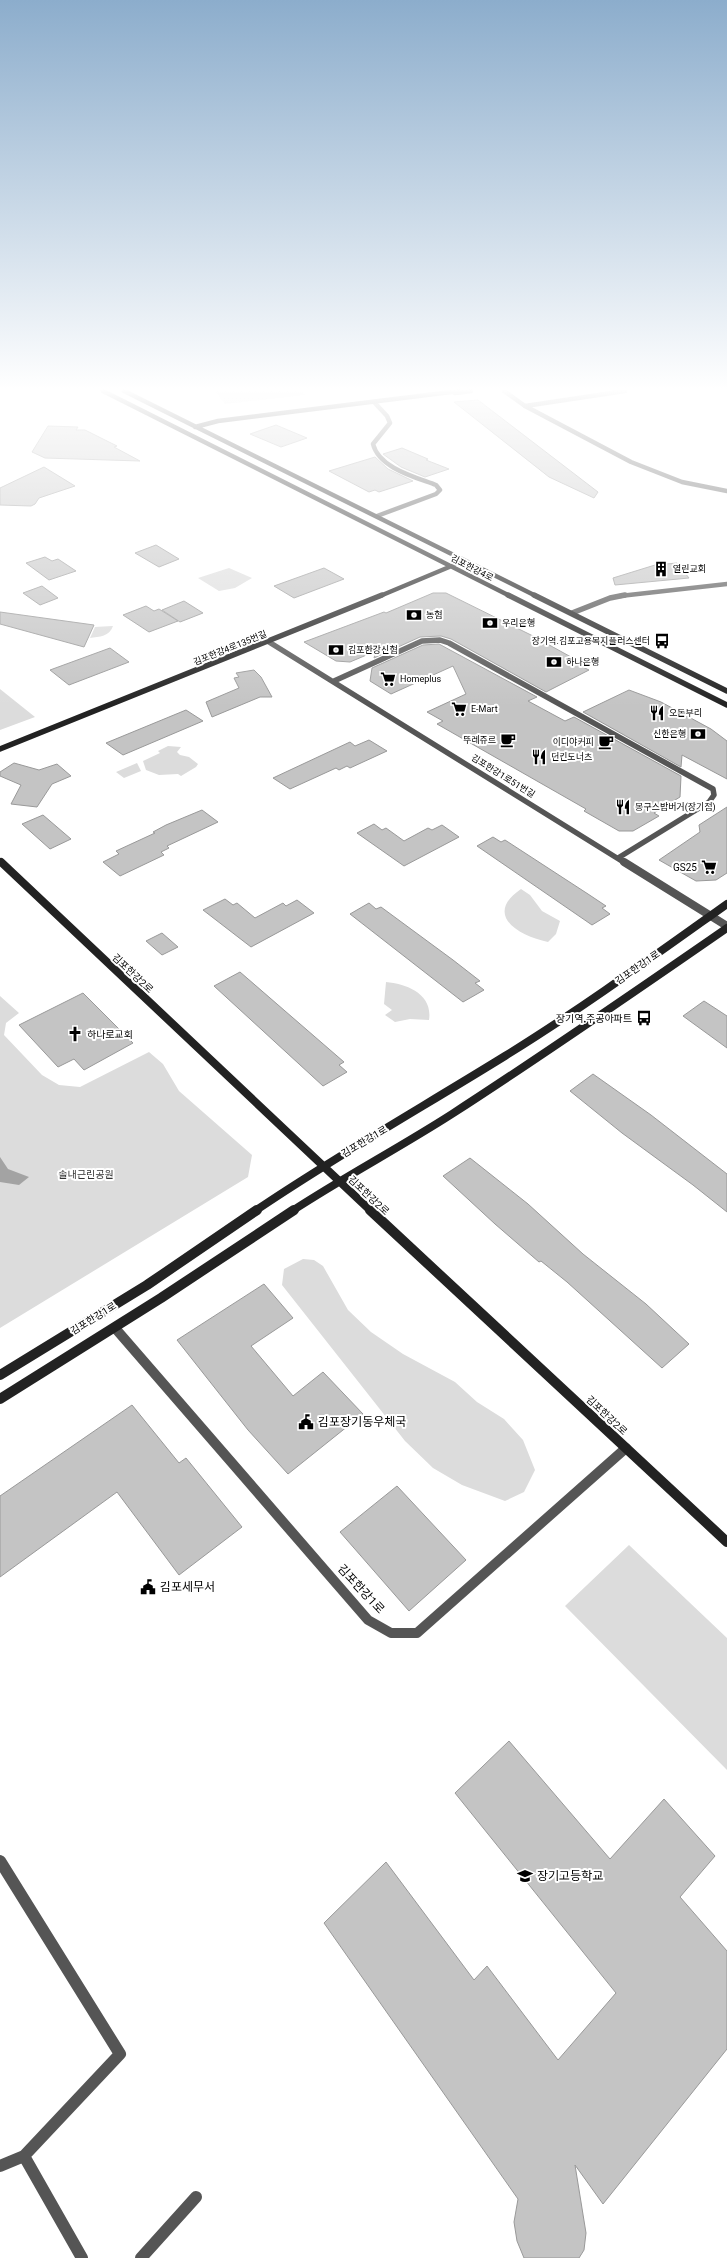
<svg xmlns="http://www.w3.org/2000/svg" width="727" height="2258" font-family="Roboto,'Noto Sans KR',sans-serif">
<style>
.green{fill:#dcdcdc}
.water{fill:#a3a3a3}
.building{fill:#c4c4c4;stroke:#999}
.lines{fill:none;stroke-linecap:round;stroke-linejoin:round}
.lane{stroke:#555;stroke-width:4.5}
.street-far4{stroke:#555;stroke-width:4.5}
.street-far3{stroke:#555;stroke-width:5.5}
.street-far2{stroke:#555;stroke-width:8}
.street-far1{stroke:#555;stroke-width:10}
.street{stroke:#555;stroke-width:12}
.secondary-far3{stroke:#222;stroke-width:4.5}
.secondary-far2{stroke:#222;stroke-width:5.5}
.secondary-far1{stroke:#222;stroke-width:8}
.secondary{stroke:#222;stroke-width:10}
.labels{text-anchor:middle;stroke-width:4;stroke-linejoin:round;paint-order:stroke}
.far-street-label{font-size:9px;fill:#000;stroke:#fff}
.far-poi-label{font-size:9px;fill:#000;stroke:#fff;text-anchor:start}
.poi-label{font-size:10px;fill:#000;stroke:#fff;text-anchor:end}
.street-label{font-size:10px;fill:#000;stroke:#fff}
.park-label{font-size:10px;fill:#333;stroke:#fff}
.near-poi-label{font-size:12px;fill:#000;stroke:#fff;text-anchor:start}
.near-street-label{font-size:12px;fill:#000;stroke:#fff}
</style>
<rect width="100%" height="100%" fill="#fff"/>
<path class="green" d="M215 391H301L305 395 225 404Z
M229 568 252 578 235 588 219 591 198 578Z
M113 626C110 636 99 637 90 638L95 627Z
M0 689 35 717 0 730Z
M168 746 181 747 177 752 180 755 189 757 198 764 196 767 181 776 178 774 159 775 146 770 143 761 160 753 158 751Z
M137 763 141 771 124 778 116 772Z
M521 889 530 895 542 911 560 921 556 934 548 942C519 936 483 915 521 889Z
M386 982C407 984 433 994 429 1020L410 1019 395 1022 385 1015 392 1010 384 1004Z
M0 996 19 1013 6 1023 4 1035 42 1075 59 1085 80 1087 149 1052 163 1064 179 1091 252 1155 248 1177 0 1328Z
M303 1259 314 1260 323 1266 348 1310 371 1332 403 1354 455 1382 477 1402 504 1419 523 1440 535 1470 524 1492 505 1501 462 1485 433 1468 405 1441 282 1285 284 1269Z
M629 1545 727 1638V1770L565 1606Z"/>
<path class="water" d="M0 1157 8 1169 29 1177 19 1185 0 1182Z"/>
<path class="building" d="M478 400 598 492 594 498 549 477 454 402Z
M276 425 307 438 281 447 250 434Z
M48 426 78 427 76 430H85L117 446 114 447 140 461 45 458 32 452Z
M402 448 428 459 426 460 449 469 425 477 401 467 383 454Z
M375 457 388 469 413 481 379 492 375 490 369 492 329 471Z
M44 467 75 486 39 498 35 504 31 506 0 505V488Z
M156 545 179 559 159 567 135 553Z
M45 557 52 561 58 559 76 571 49 580 26 563Z
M677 563 689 578 615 585 613 578 655 565Z
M324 568 344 579 294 598 274 586Z
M42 586 58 598 40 605 23 593Z
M433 593H446L533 636 571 657 566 659 589 670 546 692 451 639 441 636 420 637 374 658 376 651 350 662 336 661 304 642 384 612 386 613Z
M184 601 203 613 180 622 162 610Z
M146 606 154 611 159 609 178 621 149 632 123 615Z
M0 612 94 625 84 647 0 624Z
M439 644 537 697 528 701 565 721 574 717 681 776 680 797 654 813 659 816 633 831H619L584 811 586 809 437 724 443 721 427 712 466 694 453 666 391 694 370 681 372 668 423 645Z
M110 648 129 662 69 685 50 670Z
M254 670 261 677 272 697H260L212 717 206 702 239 688 234 678 239 677 236 673Z
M629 690 661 702 711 729 727 741V779L682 755 681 767 583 712Z
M186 710 203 721 123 755 106 743Z
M369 740 387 751 350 768 347 766 339 770 336 768 290 789 273 778 350 742 355 746Z
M14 763 39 770 57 764 71 776 52 784 37 807 11 804 21 785 0 776V772Z
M727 807V873L716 880 696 881 659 860 700 832 699 825Z
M202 810 218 822 167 846 169 848 161 852 164 855 120 876 103 862 119 854 116 851 155 833 153 832 166 825Z
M43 815 71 839 50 849 22 824Z
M374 824 382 830 386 828 404 841 428 828 432 830 442 825 459 837 404 866 357 833Z
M493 837 501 842 505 840 588 894 606 906 602 908 610 914 592 925 477 846Z
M225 899 233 905 237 903 255 918 283 903 286 906 297 900 314 913 251 947 203 910Z
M369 903 376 909 381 907 453 960 480 981 475 983 484 990 463 1002 350 914Z
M162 933 178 947 162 955 146 941Z
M240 972 344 1062 339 1065 347 1072 323 1086 214 986Z
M83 993 133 1043 84 1070 74 1059 58 1067 19 1025Z
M704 1001 727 1016V1048L683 1016Z
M593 1074 651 1115 727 1174V1212L693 1185 622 1133 570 1091Z
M470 1158 528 1204 583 1254 646 1304 689 1344 662 1368 567 1282 541 1261 539 1262 495 1224 443 1176Z
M264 1284 293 1318 251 1346 293 1396 323 1372 363 1414 288 1474 248 1430 177 1340Z
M132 1405 179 1463 186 1458 242 1527 179 1575 117 1492 0 1577V1496Z
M397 1486 466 1560 409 1611 340 1532Z
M509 1741 610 1859 664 1799 715 1856 680 1897 727 1951V2049L603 2204 575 2165 586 2233 584 2250 579 2258H524L517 2241 514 2222 518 2199 324 1923 386 1862 474 1980 487 1966 558 2060 616 1993 455 1793Z"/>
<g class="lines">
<path class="lane" d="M525 406 631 462 682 482 727 491"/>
<path class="street-far4" d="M504 391 525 406 625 391
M374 402 387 416 390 423 373 444C379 468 415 477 436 485L440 490 436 494 377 516
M620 596 727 584"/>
<path class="street-far3" d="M572 613 610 598 625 595
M269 642 625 863
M334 681 422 641 440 640 449 643 713 789 714 795 709 802 618 858"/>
<path class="street-far2" d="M624 862 727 926"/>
<path class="street-far1" d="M115 1328 368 1620 391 1633H417L626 1448"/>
<path class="street" d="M0 1861 120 2054 24 2156
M0 2166 24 2156 82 2258
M141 2258 196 2197"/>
<path class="secondary-far3" d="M103 391 510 596
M124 391 536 596
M455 393 471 391
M195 427 218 421 459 391
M380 596 454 565"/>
<path class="secondary-far2" d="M508 595 727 705
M534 595 727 691
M0 749 382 595
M0 861 2 863"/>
<path class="secondary-far1" d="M1 862 371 1211
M255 1211C336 1156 421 1108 505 1056 581 1009 654 956 727 904
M292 1211C344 1177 399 1148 452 1114 545 1054 636 991 727 928"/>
<path class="secondary" d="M370 1210 727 1542
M0 1375 147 1285 257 1210
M0 1399 161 1298 294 1210"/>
</g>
<linearGradient id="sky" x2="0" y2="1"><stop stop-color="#8cadcc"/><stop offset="0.55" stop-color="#fff"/><stop offset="1" stop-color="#fff" stop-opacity="0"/></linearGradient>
<rect width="727" height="707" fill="url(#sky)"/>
<defs>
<g id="building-bare" transform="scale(1.2)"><path d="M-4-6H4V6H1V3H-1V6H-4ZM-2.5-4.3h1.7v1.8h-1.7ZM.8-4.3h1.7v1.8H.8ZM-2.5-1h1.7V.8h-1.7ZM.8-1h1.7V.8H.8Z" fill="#000" stroke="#fff" stroke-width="2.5" paint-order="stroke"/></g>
<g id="bank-bare" transform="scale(1.2)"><path d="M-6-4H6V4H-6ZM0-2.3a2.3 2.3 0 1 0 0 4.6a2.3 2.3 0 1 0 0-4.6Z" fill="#000" stroke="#fff" stroke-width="2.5" paint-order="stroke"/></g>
<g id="bus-bare" transform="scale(1.2)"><path d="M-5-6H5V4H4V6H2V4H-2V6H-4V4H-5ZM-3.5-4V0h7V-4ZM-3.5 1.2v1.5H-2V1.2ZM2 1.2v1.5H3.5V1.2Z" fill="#000" stroke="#fff" stroke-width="2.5" paint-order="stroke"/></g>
<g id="supermarket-bare" transform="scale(1.2)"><path d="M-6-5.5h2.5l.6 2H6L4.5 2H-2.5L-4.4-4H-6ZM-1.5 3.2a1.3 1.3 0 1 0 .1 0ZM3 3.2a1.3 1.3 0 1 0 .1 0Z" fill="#000" stroke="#fff" stroke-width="2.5" paint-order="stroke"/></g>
<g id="restaurant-bare" transform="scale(1.2)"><path d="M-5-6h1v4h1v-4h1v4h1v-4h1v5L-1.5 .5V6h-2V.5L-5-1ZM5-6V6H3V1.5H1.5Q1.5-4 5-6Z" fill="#000" stroke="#fff" stroke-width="2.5" paint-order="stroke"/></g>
<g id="cafe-bare" transform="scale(1.2)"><path d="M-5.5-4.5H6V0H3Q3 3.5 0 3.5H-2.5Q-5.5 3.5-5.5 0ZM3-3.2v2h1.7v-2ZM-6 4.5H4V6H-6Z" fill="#000" stroke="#fff" stroke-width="2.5" paint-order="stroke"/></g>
<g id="church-bare" transform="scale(1.2)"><path d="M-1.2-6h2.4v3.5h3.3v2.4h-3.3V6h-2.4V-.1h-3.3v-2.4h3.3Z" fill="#000" stroke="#fff" stroke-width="2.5" paint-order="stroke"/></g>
<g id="civic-bare" transform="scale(1.2)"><path d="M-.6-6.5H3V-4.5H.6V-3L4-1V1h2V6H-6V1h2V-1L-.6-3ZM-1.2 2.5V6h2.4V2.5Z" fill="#000" stroke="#fff" stroke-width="2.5" paint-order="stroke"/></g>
<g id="school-bare" transform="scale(1.2)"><path d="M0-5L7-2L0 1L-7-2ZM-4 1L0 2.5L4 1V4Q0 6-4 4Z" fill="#000" stroke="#fff" stroke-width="2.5" paint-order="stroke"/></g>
</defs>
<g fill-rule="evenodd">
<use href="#building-bare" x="661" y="569"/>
<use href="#bank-bare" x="414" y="615"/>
<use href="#bank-bare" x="490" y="623"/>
<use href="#bus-bare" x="662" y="641"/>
<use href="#bank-bare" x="336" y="650"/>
<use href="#bank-bare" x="554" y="662"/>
<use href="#supermarket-bare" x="388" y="679"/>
<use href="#supermarket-bare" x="459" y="709"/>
<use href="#restaurant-bare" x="657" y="713"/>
<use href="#bank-bare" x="698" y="734"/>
<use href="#cafe-bare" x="508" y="740"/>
<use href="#cafe-bare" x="606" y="742"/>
<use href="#restaurant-bare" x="539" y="757"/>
<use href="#restaurant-bare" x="623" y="807"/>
<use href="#supermarket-bare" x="709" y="867"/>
<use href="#bus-bare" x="644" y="1018"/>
<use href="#church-bare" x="75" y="1034"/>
<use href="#civic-bare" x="306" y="1422"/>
<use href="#civic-bare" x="148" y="1587"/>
<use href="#school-bare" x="525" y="1876"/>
</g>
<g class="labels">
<g class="far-street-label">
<text transform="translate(472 568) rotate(27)" y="3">김포한강4로</text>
<text transform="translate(230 648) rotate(-22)" y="3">김포한강4로135번길</text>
<text transform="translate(503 776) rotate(32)" y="3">김포한강1로51번길</text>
</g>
<g class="far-poi-label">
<text x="673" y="572">열린교회</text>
<text x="426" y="618">농협</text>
<text x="502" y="626">우리은행</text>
<text x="650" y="644" text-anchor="end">장기역.김포고용복지플러스센터</text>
<text x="348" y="653">김포한강신협</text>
<text x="566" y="665">하나은행</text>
<text x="400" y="682">Homeplus</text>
<text x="471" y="712">E-Mart</text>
<text x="669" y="716">오돈부리</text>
<text x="686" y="737" text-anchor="end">신한은행</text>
<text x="496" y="743" text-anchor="end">뚜레쥬르</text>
<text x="594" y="745" text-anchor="end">이디야커피</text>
<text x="551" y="760">던킨도너츠</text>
<text x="635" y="810">봉구스밥버거(장기점)</text>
</g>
<g class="poi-label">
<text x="697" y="871">GS25</text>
<text x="632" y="1022">장기역.주공아파트</text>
<text x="87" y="1038" text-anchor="start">하나로교회</text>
</g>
<g class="street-label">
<text transform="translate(637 967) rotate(-35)" y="4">김포한강1로</text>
<text transform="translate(133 973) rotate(43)" y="4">김포한강2로</text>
<text transform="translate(364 1141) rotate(-31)" y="4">김포한강1로</text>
<text transform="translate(369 1195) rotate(43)" y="4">김포한강2로</text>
<text transform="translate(93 1318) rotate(-32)" y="4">김포한강1로</text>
<text transform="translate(607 1415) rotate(43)" y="4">김포한강2로</text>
</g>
<g class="park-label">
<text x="86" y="1178">솔내근린공원</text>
</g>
<g class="near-poi-label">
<text x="318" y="1426">김포장기동우체국</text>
<text x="160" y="1591">김포세무서</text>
<text x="537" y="1880">장기고등학교</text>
</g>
<g class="near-street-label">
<text transform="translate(361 1589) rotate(47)" y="4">김포한강1로</text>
</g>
</g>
</svg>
